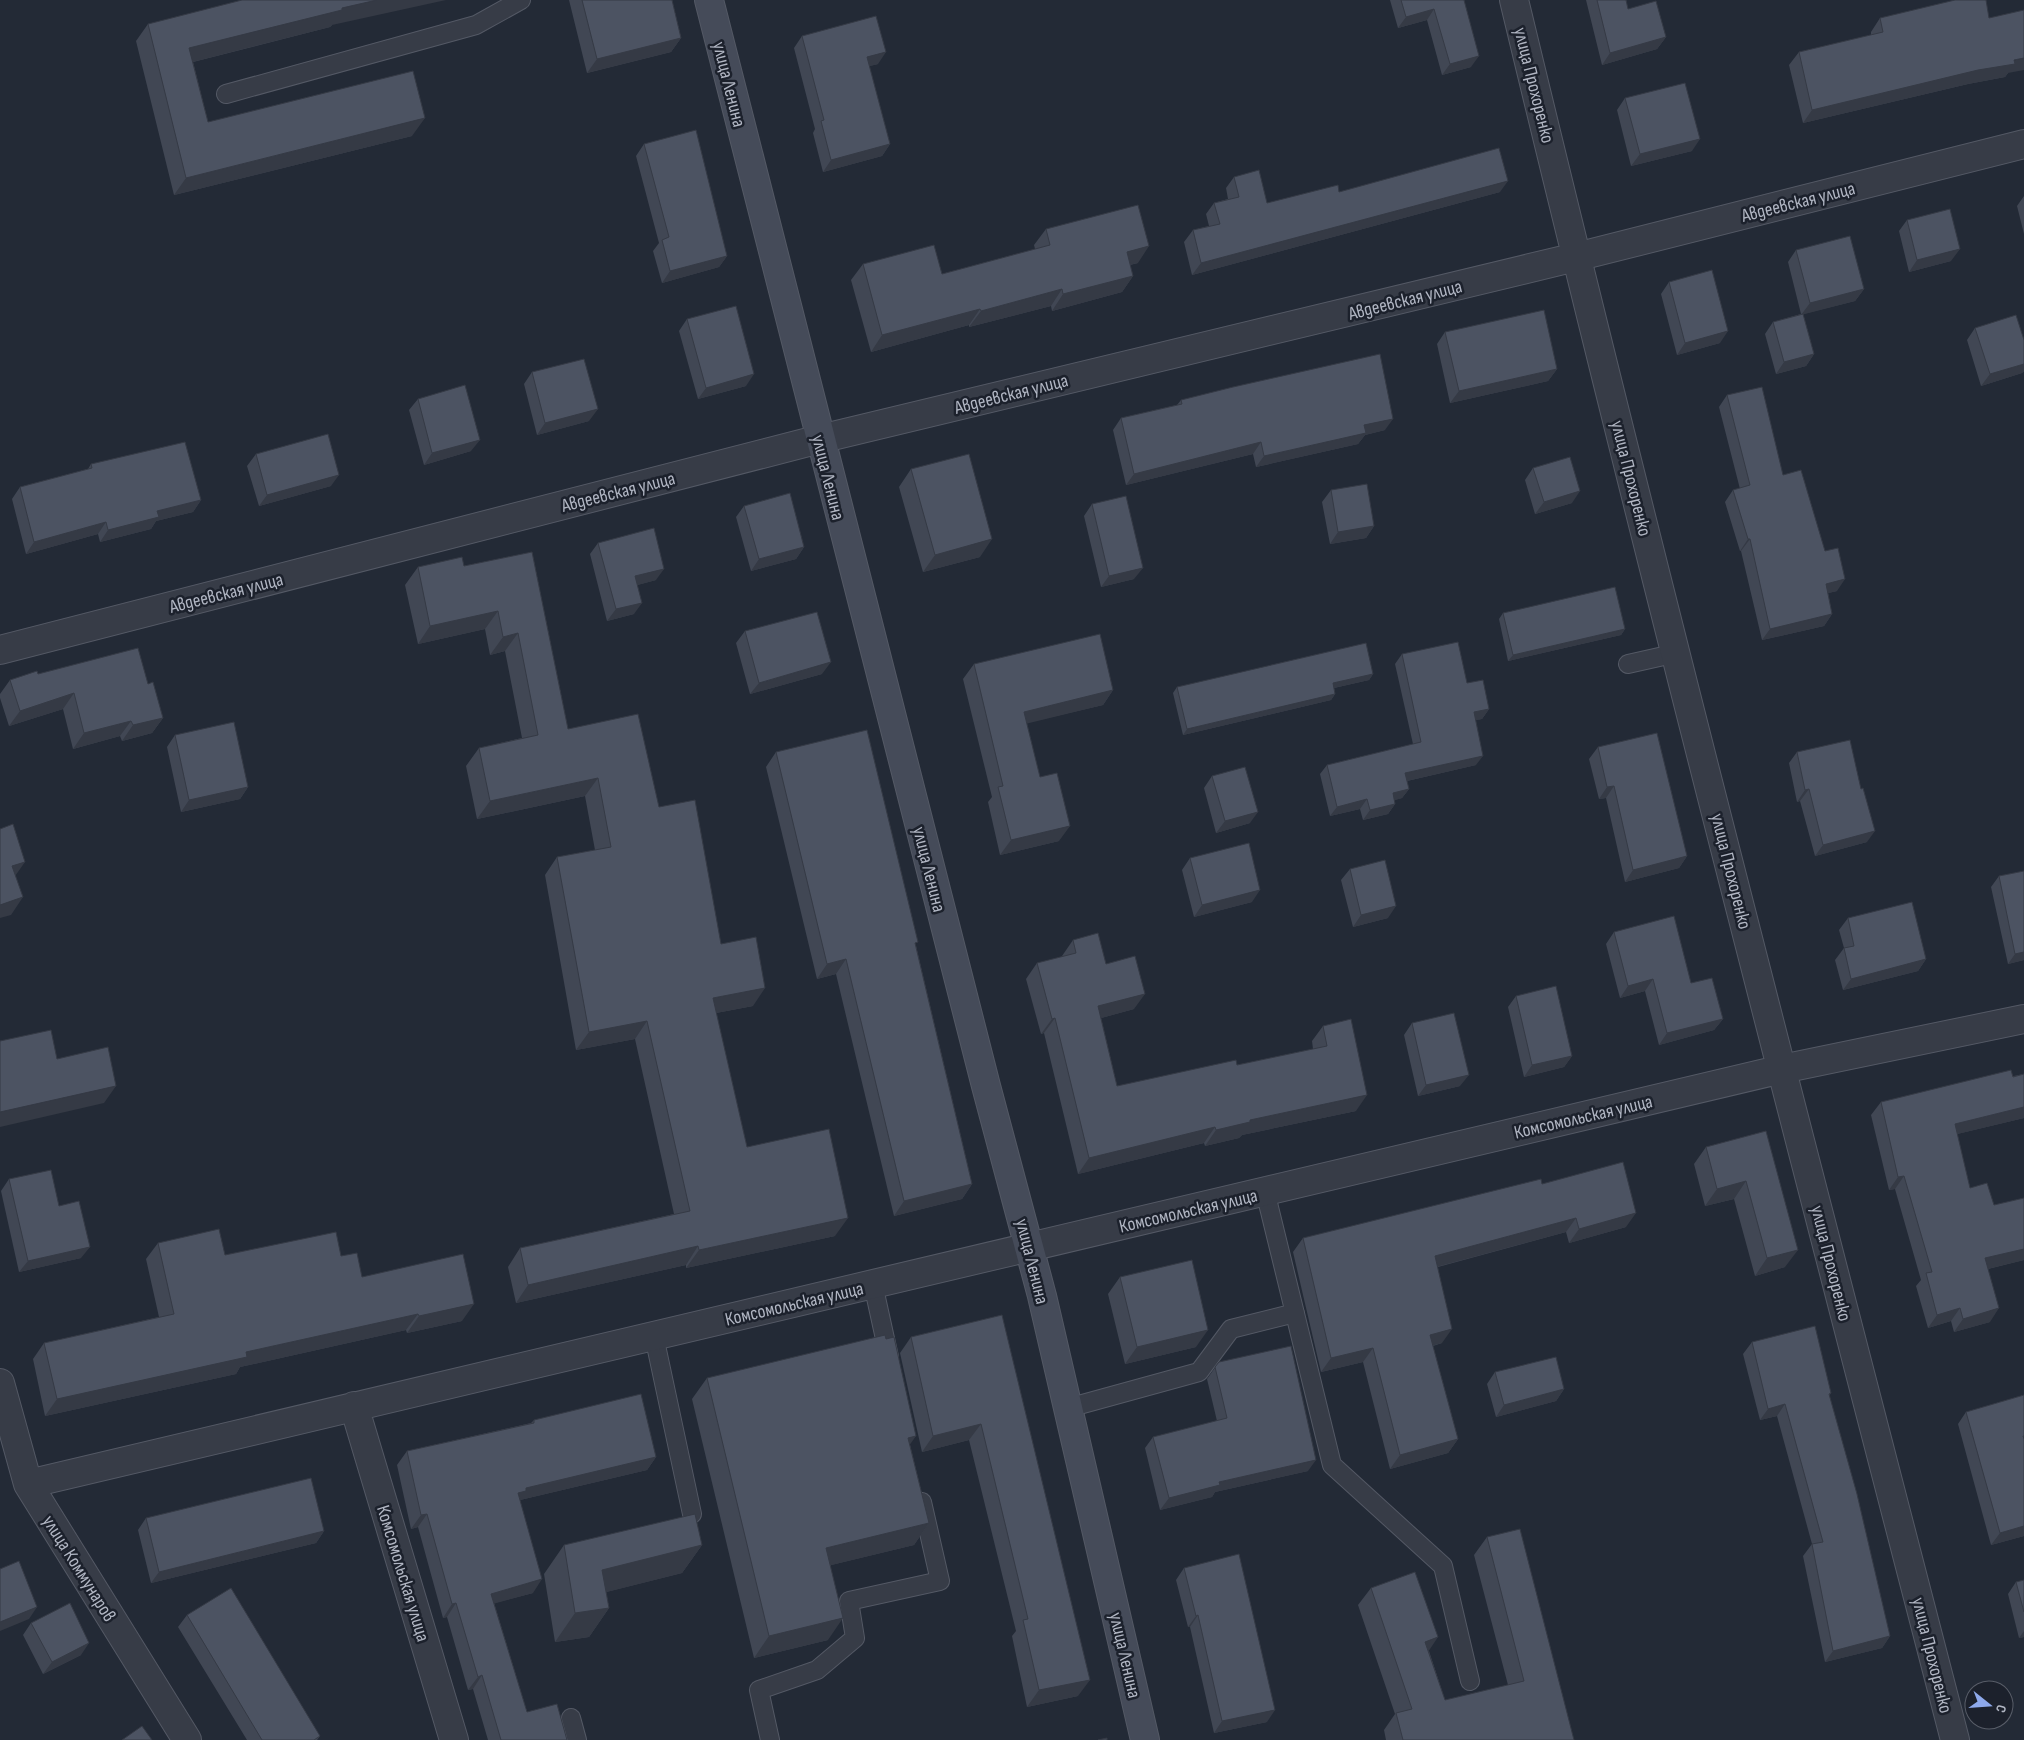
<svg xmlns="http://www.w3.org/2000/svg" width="2024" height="1740" font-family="'Sofia Sans Condensed',sans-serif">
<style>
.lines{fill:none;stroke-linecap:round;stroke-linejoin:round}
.service-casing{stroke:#545965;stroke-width:20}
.minor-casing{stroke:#545965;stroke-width:30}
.secondary-casing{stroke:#545965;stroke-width:30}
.service{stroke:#373c47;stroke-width:18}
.minor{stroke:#373c47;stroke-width:28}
.secondary{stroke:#454b59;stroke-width:28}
.wall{fill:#414754}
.shaded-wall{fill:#353a45}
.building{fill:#4c5362;stroke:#353a45}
.labels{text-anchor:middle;stroke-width:5;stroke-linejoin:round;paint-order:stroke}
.street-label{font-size:19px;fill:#b1b6c3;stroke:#1c212c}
</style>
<rect width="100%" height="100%" fill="#232a36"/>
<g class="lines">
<g class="service-casing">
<path id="service" d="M226 94 476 25 521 0
M1628 664 1677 653
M1265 1191 1332 1465 1443 1566 1470 1681
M873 1284 889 1357
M654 1336 692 1514
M1068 1408 1199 1372 1231 1329 1295 1313
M571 1718 577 1740
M770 1740 759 1690 817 1670 855 1638 849 1601 940 1581 922 1502"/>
</g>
<g class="minor-casing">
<path id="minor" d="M1514 0C1654 582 1805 1161 1955 1740
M0 650 820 439 1576 257 2024 144
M0 1383 28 1484 187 1740
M354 1406 454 1740
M28 1484 1782 1069 2024 1019"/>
</g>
<g class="secondary-casing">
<path id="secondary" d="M709 0 986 1086 1042 1296 1145 1740"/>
</g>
<use href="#service" class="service"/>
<use href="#minor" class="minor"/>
<use href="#secondary" class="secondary"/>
</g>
<path class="wall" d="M569 0H672L681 38 671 52 587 73Z
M1390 0H1464L1471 67 1442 75 1427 20 1398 28Z
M1586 0H1626L1628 9 1666 37 1657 49 1602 65Z
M1880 18H1989L2008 73 2005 77 1968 84 1803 123 1789 65 1799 52 1871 35V32Z
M148 24 332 25 330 27 193 62 208 122 412 136 174 195 136 41Z
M802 36 878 64 869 66 890 144 882 156 823 172 813 133 815 129 794 48Z
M1625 98 1692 151 1631 166 1617 110Z
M644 144 727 256 719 267 662 283 653 251 659 243 636 156Z
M1234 177 1267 203 1339 192H1500L1192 275 1184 242 1193 230 1209 226 1206 214 1214 203 1228 199 1226 188Z
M2024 196V234L2017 206Z
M1907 220 1951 261 1909 272 1899 231Z
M1046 229 1138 263 1130 265 1133 276 1122 292 1052 311 1051 306 969 327V325L871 352 851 280 863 264 942 274 1035 249 1034 245Z
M1796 250 1864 289 1855 301 1803 314 1814 354 1806 366 1776 374 1765 334 1773 322 1801 314 1788 262Z
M1669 282 1720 343 1677 355 1661 294Z
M687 319 746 386 698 399 679 331Z
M1975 328 2024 340V371L2022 373 1981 386 1967 340Z
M1445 332 1557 369 1548 381 1450 403 1437 344Z
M532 372 589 421 537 435 524 384Z
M1727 395 1783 475 1837 591 1828 593 1832 614 1824 626 1762 640 1741 551H1740L1725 502 1733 490 1740 489 1719 407Z
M418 399 471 451 424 465 409 410Z
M1181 400 1385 430 1365 435 1358 444 1256 467 1253 454 1126 485 1113 430 1121 418 1177 405Z
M256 454 331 486 259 506 247 466Z
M91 464 201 500 193 512 156 521 151 529 100 542 98 534 26 554 12 499 20 487 88 469Z
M1533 468 1572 503 1535 514 1525 480Z
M911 469 980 557 923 572 899 487Z
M1331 490 1374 526 1366 538 1330 544 1322 502Z
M1092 504 1134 579 1101 587 1084 516Z
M744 506 804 547 796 559 751 571 736 517Z
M598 543 656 580 637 585 634 614 607 621 590 554Z
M532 552 568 729 659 807 721 944 753 1006 716 1013 747 1147 835 1236 686 1268V1265L516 1303 508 1267 520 1248 674 1214 635 1039 576 1050 545 875 557 857 595 850 585 796 477 819 466 766 479 748 522 738 505 651 490 655 485 629 418 644 405 585 418 567 464 566Z
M1503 613 1625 629 1621 635 1508 661 1499 619Z
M745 631 822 674 750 694 736 643Z
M1402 654 1467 683 1489 709 1482 719 1475 720 1476 765 1407 781 1409 789 1402 798 1394 800 1395 804 1388 814 1363 820 1360 809 1330 816 1320 774 1327 765 1413 744 1395 664Z
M974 664 1113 690 1103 705 1026 723 1040 777 1059 841 1000 855 988 802 992 797 963 679Z
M38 674 148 684 163 718 152 733 122 741 120 736 73 749 63 709 9 726 0 698V694L10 680Z
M1373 674 1369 680 1334 688 1335 694 1331 700 1183 735 1173 693 1177 687Z
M175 735 248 787 240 799 181 812 167 747Z
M1598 747 1687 856 1679 868 1625 882 1606 798 1599 799 1589 759Z
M776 752 916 946 972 1184 962 1199 894 1216 836 974 817 979 766 767Z
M1797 752 1861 789 1867 842 1815 856 1800 801 1797 802 1789 763Z
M1212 776 1250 823 1216 833 1204 788Z
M1190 858 1252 902 1194 917 1182 870Z
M1350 869 1388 918 1353 927 1341 880Z
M2024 871V960L2008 964 1991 887 1999 876Z
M1848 918 1926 959 1918 971 1843 990 1835 960 1844 948 1839 930Z
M1614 932 1691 983 1723 1019 1714 1030 1659 1045 1645 991 1620 998 1606 944Z
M1073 940 1106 964 1134 1009 1101 1018 1117 1086 1237 1065 1313 1049 1312 1041 1323 1026 1356 1111 1242 1135 1239 1138 1205 1146 1204 1143 1078 1174 1044 1033 1041 1034 1026 979 1037 963 1062 957V956Z
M1516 996 1572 1056 1564 1067 1524 1077 1508 1007Z
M1412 1023 1460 1086 1418 1096 1404 1035Z
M2024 1074V1118L1957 1134 1970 1188 1994 1205 2024 1198V1260L1988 1269 1990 1322 1954 1332 1951 1321 1928 1328 1916 1286 1921 1280 1895 1189 1889 1190 1871 1115 1881 1102Z
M1766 1131 1785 1267 1755 1276 1734 1199 1705 1206 1694 1164 1706 1147Z
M9 1179 59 1206 81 1258 19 1272 1 1191Z
M1542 1184 1626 1227 1569 1243 1566 1232 1438 1267 1442 1343 1433 1346 1458 1439 1448 1453 1390 1469 1363 1362 1321 1372 1293 1252 1303 1238Z
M158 1243 225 1255 341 1256 362 1277 462 1321 407 1333 406 1330 240 1367 236 1374 45 1416 33 1359 44 1343 159 1317 146 1259Z
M1120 1277 1196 1347 1125 1364 1108 1294Z
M1002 1315 1078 1696 1027 1707 1012 1636 1016 1631 969 1440 922 1452 900 1353 911 1337Z
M1752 1342 1831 1393 1829 1396 1890 1636 1882 1648 1825 1662 1803 1556 1812 1544 1777 1416 1760 1420 1743 1354Z
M1219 1362 1308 1471 1215 1492 1212 1497 1160 1510 1145 1448 1153 1437 1217 1421 1207 1379Z
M1495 1372 1564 1389 1556 1401 1496 1417 1487 1384Z
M707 1378 910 1445 929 1523 914 1545 831 1565 828 1640 754 1658 692 1399Z
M2024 1395V1536L1991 1545 1958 1424 1966 1412Z
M534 1420 656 1457 647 1470 520 1500 533 1593 494 1603 527 1712 567 1740H488L473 1689 468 1690 447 1617 443 1618 418 1527 411 1529 397 1465 407 1451 531 1423Z
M146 1518 324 1531 316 1543 151 1583 138 1530Z
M1487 1537 1574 1740H1386L1384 1730 1395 1714 1358 1605 1371 1588 1429 1651 1445 1700 1508 1685 1474 1555Z
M564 1545H702L682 1573 606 1592 609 1608 589 1637 555 1642 544 1574Z
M1184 1568 1267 1722 1214 1733 1190 1627H1188L1176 1580Z
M2024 1580V1637L2019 1638 2008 1594 2016 1582Z
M187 1615 320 1736 317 1740H247L178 1627Z
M31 1623 81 1655 43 1674 23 1635Z"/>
<path class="shaded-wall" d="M377 0H446L332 25 330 27 177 66 189 48 342 8Z
M1434 9 1427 20 1398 28 1406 17Z
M1666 37 1657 49 1602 65 1610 53Z
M681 38 671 52 587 73 597 59Z
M886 52 878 64 859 69 867 57Z
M1479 56 1471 67 1442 75 1450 64Z
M2024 58V70L2008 73 2005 77 1968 84 1803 123 1812 110Z
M425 118 412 136 174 195 186 178Z
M1700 139 1692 151 1631 166 1640 154Z
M890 144 882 156 823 172 831 160Z
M1508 181 1500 192 1192 275 1201 263Z
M1149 246 1138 263 1115 268 1127 252Z
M1960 249 1951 261 1909 272 1917 260Z
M727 256 719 267 662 283 670 271Z
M1133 276 1122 292 1052 311 1063 294Z
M1062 289 1051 306 969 327 981 311Z
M1864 289 1855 301 1801 315 1810 303Z
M980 309 969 325 871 352 882 335Z
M1728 331 1720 343 1677 355 1685 343Z
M1814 354 1806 366 1776 374 1784 362Z
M2024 364V371L2022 373 1981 386 1990 374Z
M1557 369 1548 381 1450 403 1459 391Z
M754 374 746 386 698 399 706 388Z
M598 409 589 421 537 435 545 423Z
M1393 419 1385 430 1365 435 1358 444 1256 467 1264 456 1364 425Z
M480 440 471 451 424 465 432 453Z
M1261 442 1253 454 1126 485 1134 474Z
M339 475 331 486 259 506 267 495Z
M1580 491 1572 503 1535 514 1544 502Z
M201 500 193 512 156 521 151 529 100 542 108 530 157 511Z
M106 522 98 534 26 554 34 542Z
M1374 526 1366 538 1330 544 1338 532Z
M992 539 980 557 923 572 935 555Z
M1748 539H1750L1741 551H1740Z
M804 547 796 559 751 571 759 559Z
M1143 568 1134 579 1101 587 1109 576Z
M664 569 656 580 627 588 635 576Z
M1845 579 1837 591 1817 596 1826 584Z
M642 603 634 614 607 621 616 609Z
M498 611 485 629 418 644 430 626Z
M1832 614 1824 626 1762 640 1770 629Z
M1625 629 1621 635 1508 661 1513 655Z
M518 633 505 651 490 655 503 637Z
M831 662 822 674 750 694 759 683Z
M1373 674 1369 680 1329 689 1333 683Z
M1113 690 1103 705 1013 727 1024 712Z
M74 693 63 709 9 726 20 711Z
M1335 694 1331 700 1183 735 1187 729Z
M1489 709 1482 719 1467 722 1474 712Z
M163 718 152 733 122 741 133 725Z
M131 721 120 736 73 749 84 733Z
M1483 756 1476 765 1398 783 1405 773Z
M598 778 585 796 477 819 490 801Z
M1614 786 1606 798 1599 799 1607 787Z
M248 787 240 799 181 812 189 800Z
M1409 789 1402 798 1386 803 1393 793Z
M1809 789 1800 801 1797 802 1805 790Z
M1367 799 1360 809 1330 816 1337 807Z
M1395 804 1388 814 1363 820 1370 810Z
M1258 812 1250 823 1216 833 1225 821Z
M1070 826 1059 841 1000 855 1011 840Z
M1875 831 1867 842 1815 856 1823 845Z
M1687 856 1679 868 1625 882 1633 870Z
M25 862 13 879 12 866Z
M1260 890 1252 902 1194 917 1202 905Z
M23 897 11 915 0 918V905Z
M1396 906 1388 918 1353 927 1361 915Z
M2024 952V960L2008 964 2015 954Z
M846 959 836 974 817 979 827 964Z
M1926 959 1918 971 1843 990 1851 979Z
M1653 979 1645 991 1620 998 1628 986Z
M765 988 753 1006 700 1016 713 998Z
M1145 994 1134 1009 1087 1022 1098 1006Z
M1055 1018 1044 1033 1041 1034 1052 1019Z
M1723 1019 1714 1030 1659 1045 1667 1033Z
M647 1021 635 1039 576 1050 589 1032Z
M1572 1056 1564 1067 1524 1077 1532 1065Z
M1469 1075 1460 1086 1418 1096 1426 1085Z
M116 1086 104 1103 0 1127V1112Z
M1367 1095 1356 1111 1242 1135 1239 1138 1205 1146 1216 1130 1250 1120Z
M2024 1107V1118L1945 1137 1955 1124Z
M1215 1127 1204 1143 1078 1174 1089 1158Z
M1904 1176 1895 1189 1889 1190 1898 1177Z
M1746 1181 1734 1199 1705 1206 1717 1189Z
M972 1184 962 1199 894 1216 904 1201Z
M1636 1213 1626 1227 1569 1243 1579 1229Z
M848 1218 835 1236 686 1268 699 1250Z
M1576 1218 1566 1232 1425 1270 1435 1256Z
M698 1246 686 1265 516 1303 528 1285Z
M90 1247 81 1258 19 1272 28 1261Z
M2024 1249V1260L1975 1272 1985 1258Z
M1798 1250 1785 1267 1755 1276 1767 1258Z
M474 1304 462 1321 407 1333 419 1316Z
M1960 1308 1951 1321 1928 1328 1937 1315Z
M1999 1308 1990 1322 1954 1332 1963 1319Z
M418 1314 406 1330 240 1367 236 1374 45 1416 57 1399 246 1352Z
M1452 1329 1442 1343 1420 1349 1430 1335Z
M1208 1330 1196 1347 1125 1364 1137 1347Z
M1373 1348 1363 1362 1321 1372 1331 1358Z
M1564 1389 1556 1401 1496 1417 1504 1405Z
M1785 1404 1777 1416 1760 1420 1768 1409Z
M981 1424 969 1440 922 1452 933 1436Z
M916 1436 901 1457 908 1438Z
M1458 1439 1448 1453 1390 1469 1400 1455Z
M656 1457 647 1470 520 1500 518 1493 526 1488Z
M1316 1460 1308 1471 1215 1492 1212 1497 1160 1510 1169 1498 1219 1482Z
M427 1514 418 1527 411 1529 421 1515Z
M929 1523 914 1545 811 1570 826 1548Z
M2024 1526V1536L1991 1545 2000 1533Z
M324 1531 316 1543 151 1583 159 1572Z
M702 1545 682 1573 583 1598 602 1570Z
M542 1579 533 1593 482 1607 491 1594Z
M456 1603 447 1617 443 1618 452 1604Z
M37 1607 29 1619 0 1631V1622Z
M609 1608 589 1637 555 1642 575 1613Z
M1198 1615 1190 1627H1188L1196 1616Z
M843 1618 828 1640 754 1658 769 1636Z
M2024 1631V1637L2019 1638Z
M1890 1636 1882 1648 1825 1662 1833 1651Z
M1438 1637 1426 1655 1425 1642Z
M89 1643 81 1655 43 1674 52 1662Z
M482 1675 473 1689 468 1690 478 1677Z
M1090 1680 1078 1696 1027 1707 1039 1690Z
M1275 1710 1267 1722 1214 1733 1222 1721Z"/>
<path class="building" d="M242 0H377L342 8V10L189 48 208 122 413 71 425 118 186 178 148 24Z
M582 0H672L681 38 597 59Z
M1401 0H1464L1479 56 1450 64 1434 9 1406 17Z
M1597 0H1626L1628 9 1656 1 1666 37 1610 53Z
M1955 0H1986L1989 18 2024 10V58L2014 60 2015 64 1978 70 1812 110 1799 52 1883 32 1880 18Z
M876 16 886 52 867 57 890 144 831 160 821 121 824 120 802 36Z
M1685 83 1700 139 1640 154 1625 98Z
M696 130 727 256 670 271 662 240 669 237 644 144Z
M1499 148 1508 181 1201 263 1193 230 1220 224 1214 203 1239 197 1234 177 1259 170 1267 203 1338 185 1339 192Z
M1138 205 1149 246 1127 252 1133 276 1063 294 1062 289 981 311 980 309 882 335 863 264 934 245 942 274 1050 245 1046 229Z
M1950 209 1960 249 1917 260 1907 220Z
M1850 236 1864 289 1810 303 1796 250Z
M1712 270 1728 331 1685 343 1669 282Z
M736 306 754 374 706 388 687 319Z
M1544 310 1557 369 1459 391 1445 332Z
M1803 314 1814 354 1784 362 1773 322Z
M2016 315 2024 340V364L1990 374 1975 328Z
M1380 354 1393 419 1364 425 1366 433 1264 456 1261 442 1134 474 1121 418 1182 404 1181 400 1233 387Z
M584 359 598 409 545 423 532 372Z
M465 385 480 440 432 453 418 399Z
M1762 387 1783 475 1801 470 1825 551 1838 548 1845 579 1826 584 1832 614 1770 629 1750 539H1748L1733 490 1750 485 1727 395Z
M328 434 339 475 267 495 256 454Z
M185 442 201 500 157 511 159 517 108 530 106 522 34 542 20 487 92 468 91 464Z
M969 454 992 539 935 555 911 469Z
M1570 457 1580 491 1544 502 1533 468Z
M1367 484 1374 526 1338 532 1331 490Z
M790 493 804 547 759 559 744 506Z
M1126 496 1143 568 1109 576 1092 504Z
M654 528 664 569 635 576 642 603 616 609 598 543Z
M532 552 568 729 638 714 659 807 695 800 721 944 756 937 765 988 713 998 747 1147 829 1129 848 1218 699 1250 698 1246 528 1285 520 1248 690 1211 647 1021 589 1032 557 857 611 847 598 778 490 801 479 748 538 735 518 633 503 637 498 611 430 626 418 567 462 557 464 566Z
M1615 587 1625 629 1513 655 1503 613Z
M817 612 831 662 759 683 745 631Z
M1100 634 1113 690 1024 712 1040 777 1057 773 1070 826 1011 840 998 787 1003 786 974 664Z
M1458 642 1467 683 1483 680 1489 709 1474 712 1483 756 1405 773 1409 789 1393 793 1395 804 1370 810 1367 799 1337 807 1327 765 1421 742 1402 654Z
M1366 643 1373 674 1333 683 1335 694 1187 729 1177 687Z
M138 648 148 684 153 682 163 718 133 725 131 721 84 733 74 693 20 711 10 680 37 671 38 674Z
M234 722 248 787 189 800 175 735Z
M867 730 918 942 915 943 972 1184 904 1201 846 959 827 964 776 752Z
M1657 733 1687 856 1633 870 1614 786 1607 787 1598 747Z
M1850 740 1861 789 1863 788 1875 831 1823 845 1809 789 1805 790 1797 752Z
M1245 767 1258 812 1225 821 1212 776Z
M13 824 25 862 12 866 23 897 0 905V829Z
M1249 843 1260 890 1202 905 1190 858Z
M1385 860 1396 906 1361 915 1350 869Z
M2024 871V952L2015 954 1999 876Z
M1912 902 1926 959 1851 979 1844 948 1854 946 1848 918Z
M1674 916 1691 983 1712 978 1723 1019 1667 1033 1653 979 1628 986 1614 932Z
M1098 933 1106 964 1135 956 1145 994 1098 1006 1117 1086 1236 1060 1237 1065 1327 1046 1323 1026 1351 1019 1367 1095 1250 1120V1122L1216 1130 1215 1127 1089 1158 1055 1018 1052 1019 1037 963 1076 953 1073 940Z
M1556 986 1572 1056 1532 1065 1516 996Z
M1454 1013 1469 1075 1426 1085 1412 1023Z
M51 1030 57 1059 108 1047 116 1086 0 1112V1041Z
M2011 1070 2013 1077 2024 1074V1107L1955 1124 1970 1188 1987 1183 1994 1205 2024 1198V1249L1985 1258 1999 1308 1963 1319 1960 1308 1937 1315 1926 1273 1932 1272 1904 1176 1898 1177 1881 1102Z
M1766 1131 1798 1250 1767 1258 1746 1181 1717 1189 1706 1147Z
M1623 1162 1636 1213 1579 1229 1576 1218 1435 1256 1452 1329 1430 1335 1458 1439 1400 1455 1373 1348 1331 1358 1303 1238 1541 1179 1542 1184Z
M51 1170 59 1206 79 1201 90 1247 28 1261 9 1179Z
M219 1229 225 1255 336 1232 341 1256 357 1253 362 1277 463 1254 474 1304 419 1316 418 1314 246 1352 247 1357 57 1399 44 1343 174 1314 158 1243Z
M1192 1260 1208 1330 1137 1347 1120 1277Z
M1002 1315 1090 1680 1039 1690 1023 1620 1028 1619 981 1424 933 1436 911 1337Z
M1815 1326 1831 1393 1829 1394 1857 1494 1890 1636 1833 1651 1812 1544 1823 1542 1785 1404 1768 1409 1752 1342Z
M885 1335 886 1339 894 1337 916 1436 908 1438 929 1523 826 1548 843 1618 769 1636 707 1378Z
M1291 1346 1316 1460 1219 1482 1220 1485 1169 1498 1153 1437 1227 1418 1215 1367 1219 1362Z
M1556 1357 1564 1389 1504 1405 1495 1372Z
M641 1394 656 1457 526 1488V1491L518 1493 542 1579 491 1594 527 1712 557 1704 567 1740H501L482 1675 478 1677 456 1603 452 1604 427 1514 421 1515 407 1451 534 1423V1420Z
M2024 1395V1436H2023L2024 1439V1526L2000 1533 1966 1412Z
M311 1478 324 1531 159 1572 146 1518Z
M695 1514 702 1545 602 1570 609 1608 575 1613 564 1545Z
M1520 1529 1574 1740H1403L1396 1713 1412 1709 1371 1588 1415 1572 1438 1637 1425 1642 1445 1700 1524 1681 1487 1537Z
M1239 1554 1275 1710 1222 1721 1198 1615 1196 1616 1184 1568Z
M19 1561 37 1607 0 1622V1569Z
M2024 1580V1612L2016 1582Z
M231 1588 320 1736 314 1740H262L187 1615Z
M70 1603 89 1643 52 1662 31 1623Z
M142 1726 152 1740H122Z
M1107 1738V1740H1098Z"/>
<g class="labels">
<g class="street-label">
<text transform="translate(730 84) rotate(76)" y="7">улица Ленина</text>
<text transform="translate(1535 85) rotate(76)" y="7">улица Прохоренко</text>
<text transform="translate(1798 201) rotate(-14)" y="7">Авдеевская улица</text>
<text transform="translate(1405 299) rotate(-14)" y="7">Авдеевская улица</text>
<text transform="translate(1011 393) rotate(-14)" y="7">Авдеевская улица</text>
<text transform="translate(829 477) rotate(76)" y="7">улица Ленина</text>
<text transform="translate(1632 478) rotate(76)" y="7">улица Прохоренко</text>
<text transform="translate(618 491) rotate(-14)" y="7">Авдеевская улица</text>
<text transform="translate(226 592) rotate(-14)" y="7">Авдеевская улица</text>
<text transform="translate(930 869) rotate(76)" y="7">улица Ленина</text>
<text transform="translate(1732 871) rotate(76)" y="7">улица Прохоренко</text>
<text transform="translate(1583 1116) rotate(-13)" y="7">Комсомольская улица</text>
<text transform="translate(1188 1210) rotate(-13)" y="7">Комсомольская улица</text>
<text transform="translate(1033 1261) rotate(76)" y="7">улица Ленина</text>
<text transform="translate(1832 1263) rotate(76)" y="7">улица Прохоренко</text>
<text transform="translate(794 1303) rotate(-13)" y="7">Комсомольская улица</text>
<text transform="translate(80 1568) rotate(58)" y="7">улица Коммунаров</text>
<text transform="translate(404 1573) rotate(73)" y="7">Комсомольская улица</text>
<text transform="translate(1126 1655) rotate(77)" y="7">улица Ленина</text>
<text transform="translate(1933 1655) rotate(76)" y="7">улица Прохоренко</text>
</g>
</g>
<g transform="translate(1989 1705) rotate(107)"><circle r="24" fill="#1c212c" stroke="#585d68"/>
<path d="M0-4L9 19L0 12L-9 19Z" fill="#8ea9eb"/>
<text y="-8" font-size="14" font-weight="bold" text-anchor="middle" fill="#b1b6c3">С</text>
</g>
</svg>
